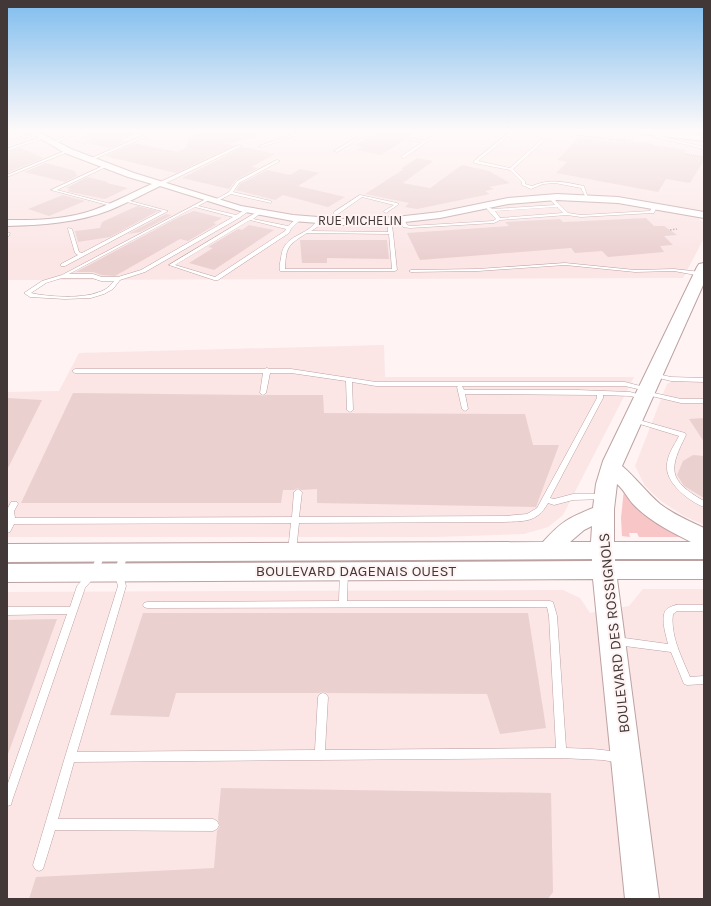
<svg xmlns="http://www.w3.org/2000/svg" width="711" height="906" font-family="Karla,sans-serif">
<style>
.built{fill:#fbe5e5}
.green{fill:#f8c6c7}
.building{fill:#ebd0d0}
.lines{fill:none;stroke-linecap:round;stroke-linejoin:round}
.lane-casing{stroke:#bda2a3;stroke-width:1}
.street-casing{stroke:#bda2a3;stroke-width:2}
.secondary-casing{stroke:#bda2a3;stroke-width:2}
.path-far1{stroke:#b9adad;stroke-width:1;stroke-dasharray:1 1;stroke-linecap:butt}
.path{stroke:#b9adad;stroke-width:1.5;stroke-dasharray:1.5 1.5;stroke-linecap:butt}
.lane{fill:#fff;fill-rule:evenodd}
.street{fill:#fff;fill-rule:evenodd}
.secondary{fill:#fff;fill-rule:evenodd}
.labels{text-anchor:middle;stroke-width:4;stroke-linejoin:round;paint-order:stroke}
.far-street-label{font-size:13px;fill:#423838;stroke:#fff3f3}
.street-label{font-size:15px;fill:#423838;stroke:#fff3f3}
</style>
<rect width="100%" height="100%" fill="#fff3f3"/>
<path class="built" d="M7 130H602L704 141V210L699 219 704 222V238L683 278 7 280Z
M384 345 385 377H634L563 515 548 527 524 534 436 537H7V392L59 391 79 353Z
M678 378H704V525L684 516 661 501 645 486 635 466 667 384Z
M643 589H704V899H7V592L563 590 580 598 590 613 629 606Z"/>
<path class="green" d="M624 489 691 537H639L637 533H629L630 537 622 536 621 518Z"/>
<path class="building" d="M97 130H144V131L121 140 126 141 110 148 83 142 91 139 81 137Z
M205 130H266V133L228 144 234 146 176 173 105 156 134 143 177 152 186 148 189 138Z
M382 130H420L410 137H407L406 139 381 155 356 150 363 147 355 145Z
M579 137 617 143 615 139 654 144 653 145 686 150 684 152 686 153 685 154 704 157V160L690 183 666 179 658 192 556 173 567 162 557 160Z
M243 147 275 154 251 167 258 168 236 180 229 189 182 178Z
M20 148 44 158 7 173V152Z
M417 158 433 161 403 183 430 188 462 165 489 171 510 183 489 187 494 189 485 191 490 194 417 209 405 207 409 203 365 194 404 169H401Z
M46 163 75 171 77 176 65 182 24 172Z
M300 169 319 173 298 186 345 197 328 207 283 195 275 200 236 190 240 184 267 170 290 175Z
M87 177 108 182 107 183 128 188 105 199 70 192 67 190 71 189 66 188Z
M63 195 85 201 49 216 28 209Z
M137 206 158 211 110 237 78 242 75 231 100 228 102 222Z
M194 211 222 218 213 223 217 224 188 241 180 239 115 276 101 275 93 272H76L179 217Z
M166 214 172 215 140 232 128 234Z
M646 218 654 226H664L677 235 664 236 673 245 660 246 664 252 608 257 602 251 575 253 571 248 420 260 407 233 509 226 505 222 560 219 563 222Z
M249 225 274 230 214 270 189 263 213 248 208 247 238 229 242 230Z
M300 240H387L389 259 327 258V263H302Z
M73 393 260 395 262 396 266 395H323L324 413 525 414 533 445H559L536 507 317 503V489L301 490 298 488 294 490H283L281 503H21Z
M7 398 42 400 7 470Z
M704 418V442L689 419Z
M693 455 704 456V498L684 486 677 475 683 461Z
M143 613H528L546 728 500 734 487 694 327 693 323 692 319 693H176L169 717 110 715Z
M57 619 8 754H7V620Z
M221 788 551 793 553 892 548 899H29L36 877 214 868 217 831 220 826 218 820Z"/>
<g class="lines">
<g class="lane-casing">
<path id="lane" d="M15 130H22L12 133 19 137 36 134 38 135 19 139 7 133Z
M55 130H65L61 133Z
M76 130H81L53 145 50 144Z
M156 130H161L90 161 87 160Z
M306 130H312L262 147 259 146Z
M369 130H373L337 152 334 151Z
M440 130H444L404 158H402V156L422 142 408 140V138L425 141Z
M512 130H516L478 161 510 168 552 130H556L513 169 525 181V184L532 186C550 178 565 182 584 186L588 198H586L581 188 555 183 543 184 531 189 522 185V182L510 170 474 163V161Z
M652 131H654L656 135 704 147V149L654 137Z
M41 137 44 138 7 151V149Z
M239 145 242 146 166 183 158 185 156 184Z
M67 150 70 151 7 177V175Z
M277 160 280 161 239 183 233 192 271 201V203L231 194 216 202 213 201 229 192 237 181Z
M105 165 108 166 57 190 115 205V207L51 190Z
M360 195 397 203 399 204 386 213 384 212V211L394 205 362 197 338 214 335 222H331V221L334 212Z
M549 196H551L568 213 581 215 650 211 653 205 657 206 654 213H652L581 217 567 215 500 220 494 223 410 228 403 227 400 220 404 219 407 225 410 226 493 221 496 219 487 209V207L493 209 555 205 549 198ZM557 207 563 213 500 218 495 211Z
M208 198 211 199 198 206 236 215 246 209 250 210 239 218 145 272 120 280 113 289 104 294 91 298 65 299 30 297 24 293 42 281 62 275ZM195 207 233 217 141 270 118 277H102L93 274H69ZM62 278H92L101 281H114C110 286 106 290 99 292 83 299 48 297 31 293L46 283Z
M123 199 168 211 65 266H61V264L78 255 75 253 68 229V228L72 229 79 252 82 253 162 211 123 201Z
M257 212 261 213 253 219 288 226 297 218 301 219 291 229 289 233 218 280H214L169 265ZM250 220 286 229 285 231 215 277 175 265Z
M317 220 321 221 319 226 311 231 388 232 387 221 391 220 393 233 397 270 395 271H280C279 267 280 263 281 258 283 233 308 237 317 220ZM307 233 389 234 392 269H285C286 246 288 245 307 233Z
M7 232 10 233 9 236H7Z
M565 263 635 270 674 269 701 272 704 274 701 276 674 271 635 272 565 265 478 271 411 272 409 271 411 270 478 269Z
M267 368 269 369H291L376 382H625L648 388 649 389 646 391 625 386H462L464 390H577L630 392 645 396 646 397 643 399 630 396 603 395V398L550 498 554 499 573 494H602L605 495 606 497 605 499 573 500 554 505 548 503C537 523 524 521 504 522L299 523 296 551 295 553 292 554 289 553 288 551 291 523 14 524 10 532 7 533V510L11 502H17L18 504 14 511 15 518 292 517 294 492 298 489 302 492 299 517 504 516 527 514 537 508 597 398V395L465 394 468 409 465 411 462 409 457 387 458 386H376L352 382 353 410 350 412 347 410 346 381 291 373H270L266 393 263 395 260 393 263 373H75L72 371 75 369H265Z
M653 373 671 377 704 378V382L671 381 651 376 650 375Z
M645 391 681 399H704V403H681L643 394 642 393 643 392Z
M632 418 685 433 686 435C669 469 667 480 704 501V507C690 502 667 484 667 468 666 456 674 446 679 436L630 421 629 420Z
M125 549 128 550 129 552 122 572 126 586 77 752 315 750 318 697 320 694 323 693 326 694 328 697 325 750 556 748 549 616 547 607 147 608 144 607 143 605 144 603 147 602 339 601 340 571 341 569 344 568 347 569 348 571 347 601H550L553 602 557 616 566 748C584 749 606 748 624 755L625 758 624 761 620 763 603 760 561 758 74 762 58 819H213L217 821 219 825 217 829 213 831 55 830 43 869 39 871 35 869 33 865 65 757 118 586 114 572 121 552 122 550Z
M102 550 105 551 106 553 97 574 85 588 12 801 11 805 7 806V786L67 614 7 615V607H70L77 586 91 570 99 551Z
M676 605H704V611H677L673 614C670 635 682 658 690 677L704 676V684L687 685 684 684 671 652 617 645 614 644 612 641 614 638 617 637 668 644C666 635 661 621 665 611 667 608 672 606 676 605Z"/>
</g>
<g class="street-casing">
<path id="street" d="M26 130H35L71 149 134 173 241 206 293 215 343 219 396 217 440 212 508 198 557 194 618 197 704 212V218L618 203 557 200 508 204 440 218 396 223 343 225 293 221 240 211 160 186C143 194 127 203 110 210 77 223 42 225 7 226V220C33 220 59 220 84 213 108 206 129 194 152 184L128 177 65 153Z"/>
</g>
<g class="secondary-casing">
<path id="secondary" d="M630 130H665L704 135V141L635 133Z
M704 263V283L622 466C636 478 646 492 660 504 673 514 689 521 704 528V559H615V561H704V579H617L659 899H625L593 579 7 582V564L592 561V559L7 562V544L543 542C561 522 568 518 593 508L596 484 603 461 697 267 699 264ZM617 484C624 490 627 497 633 504 649 521 670 531 691 542H614V509ZM592 526 591 542H570L584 530Z"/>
</g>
<path class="path-far1" d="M560 133 608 139 633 140
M609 140 614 142
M75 141 85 144V146
M685 154 704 157"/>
<path class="path" d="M670 230 677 229"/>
<use href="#lane" class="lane"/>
<use href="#street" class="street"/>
<use href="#secondary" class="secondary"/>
</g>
<linearGradient id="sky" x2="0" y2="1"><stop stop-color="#7fbdee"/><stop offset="0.51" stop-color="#fffafa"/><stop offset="1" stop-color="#fffafa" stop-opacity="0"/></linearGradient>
<rect width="711" height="257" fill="url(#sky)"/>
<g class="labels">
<g class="far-street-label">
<text x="360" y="225">RUE MICHELIN</text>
</g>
<g class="street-label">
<text x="356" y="576">BOULEVARD DAGENAIS OUEST</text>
<text transform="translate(614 633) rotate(-96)" y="5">BOULEVARD DES ROSSIGNOLS</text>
</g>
</g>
<rect width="711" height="906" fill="none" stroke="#423838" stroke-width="16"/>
</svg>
